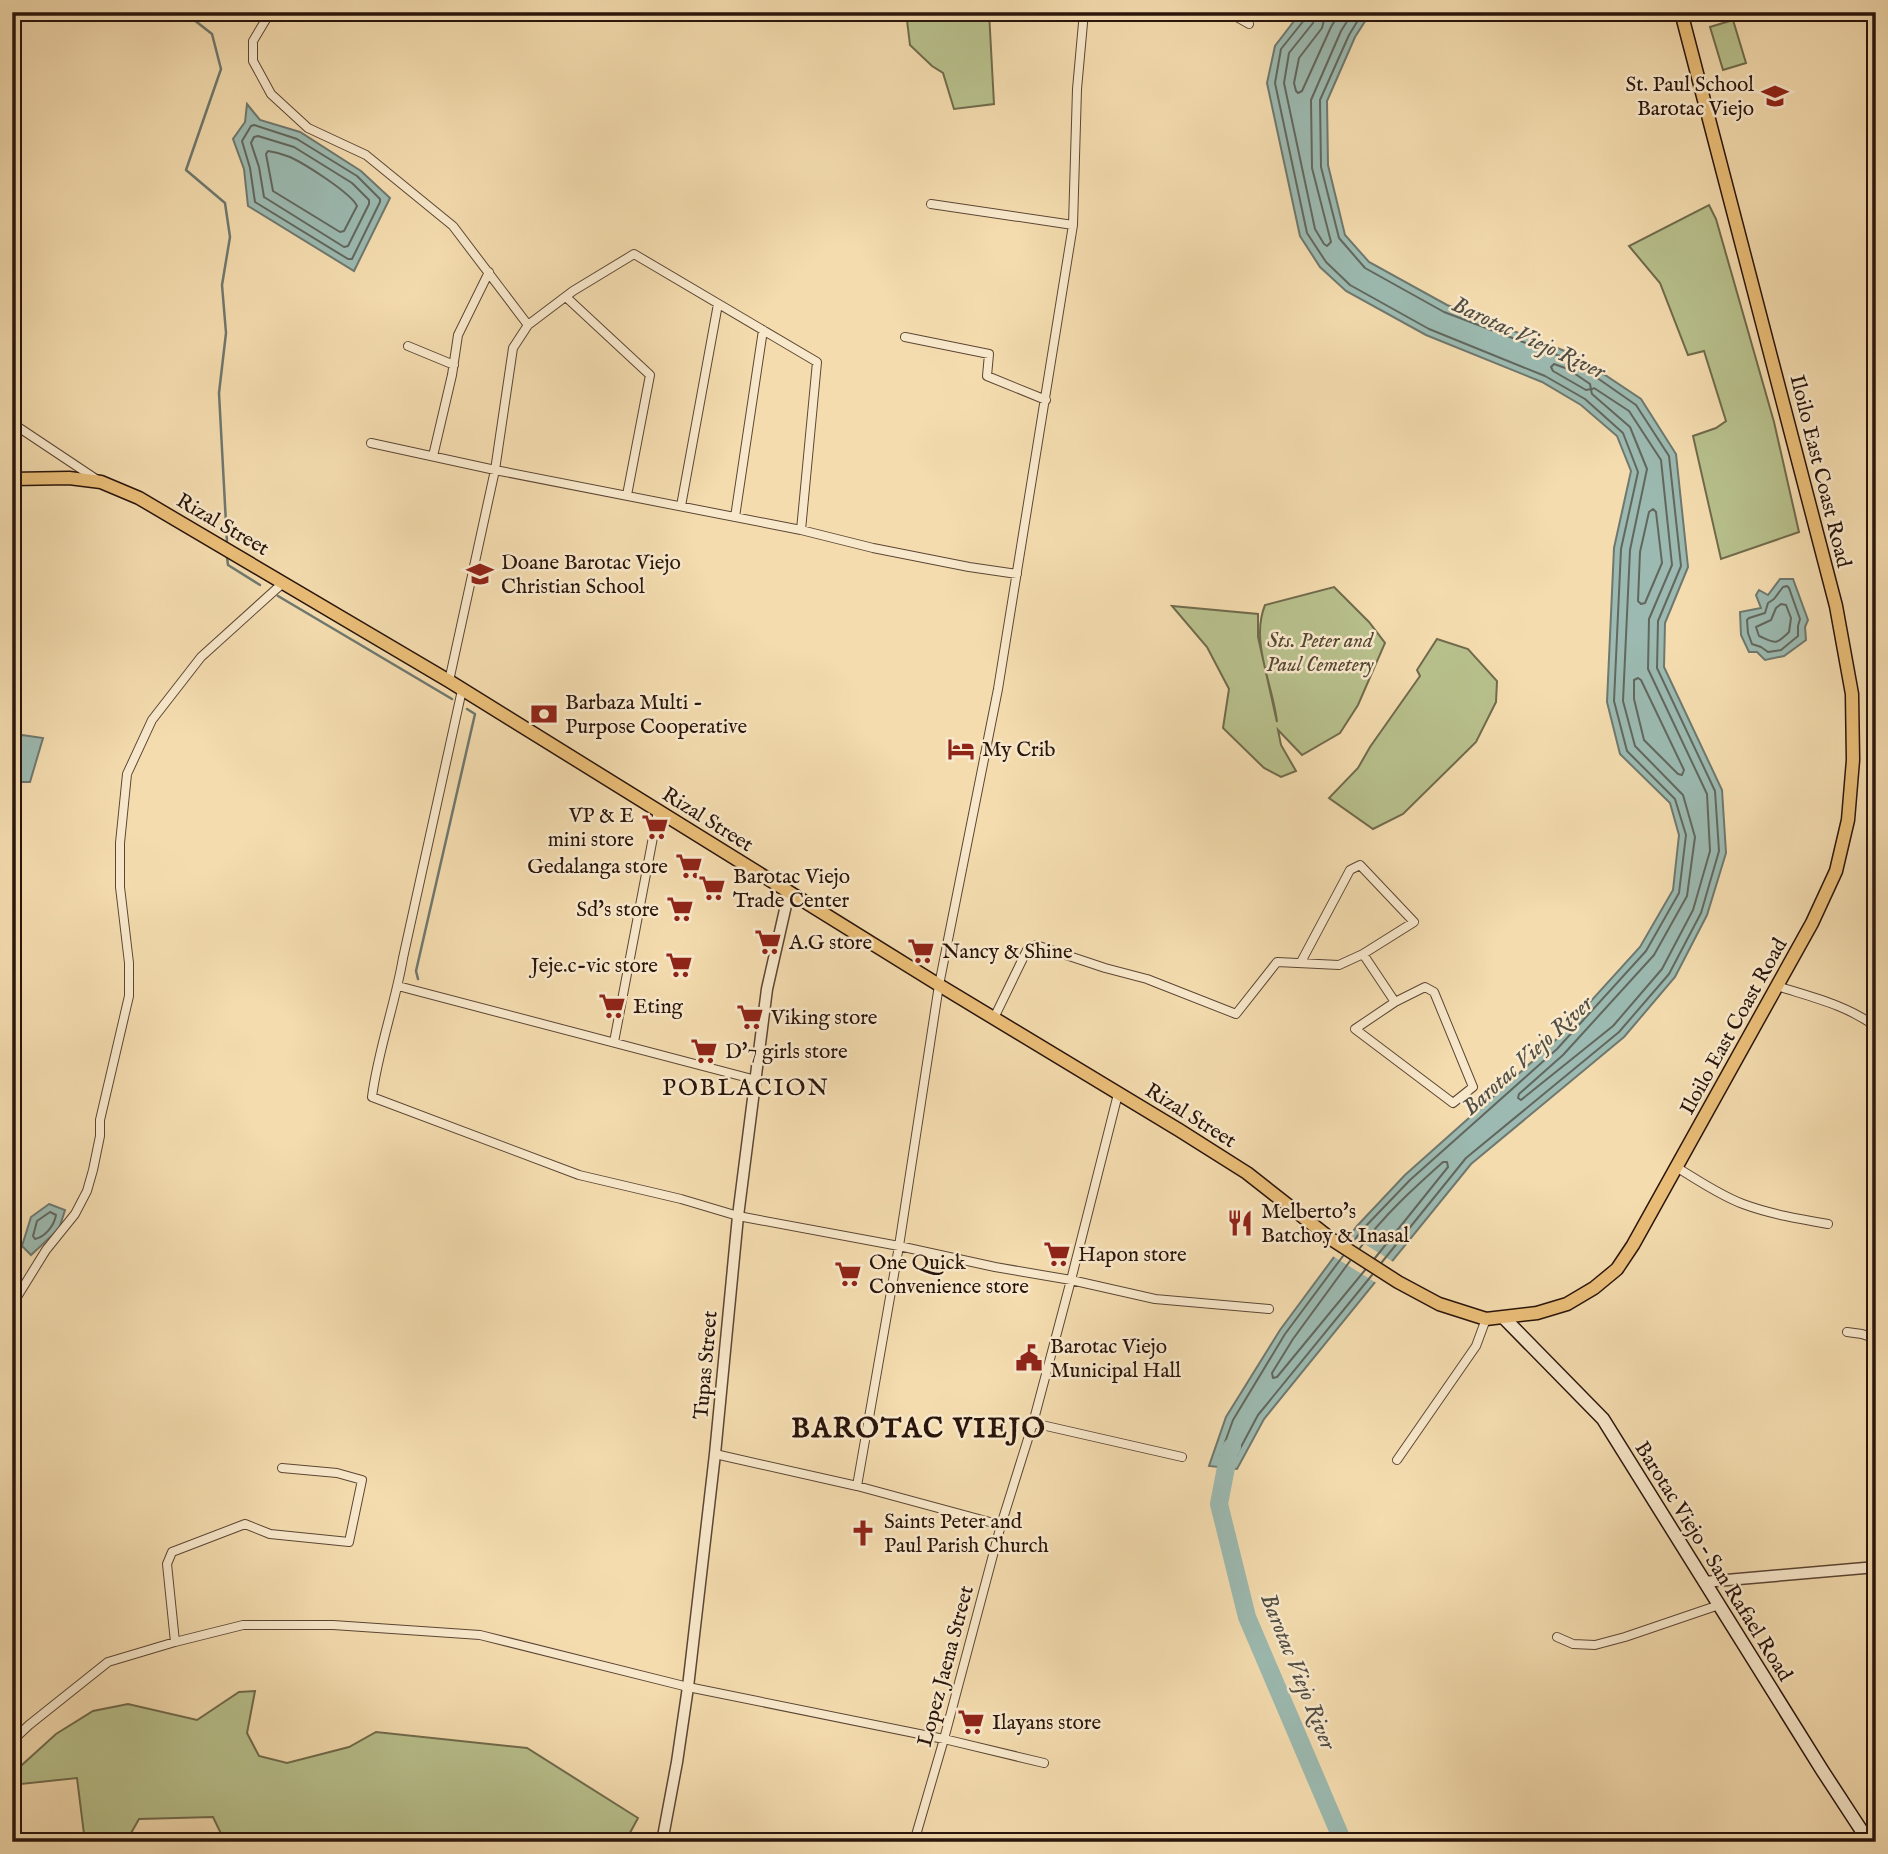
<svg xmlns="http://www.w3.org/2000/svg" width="1888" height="1854" font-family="'IM FELL English',serif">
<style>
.green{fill:#b8c18d;stroke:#706a4c;stroke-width:2}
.water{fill:#9cbab1;stroke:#6e786f;stroke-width:2}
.pier{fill:#f4dcaf}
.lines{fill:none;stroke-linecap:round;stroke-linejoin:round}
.shore{stroke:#62675e;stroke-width:2}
.stream{stroke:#6e786f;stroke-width:2.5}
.river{stroke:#9cbab1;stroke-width:18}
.minor-casing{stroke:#5c4634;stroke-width:10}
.tertiary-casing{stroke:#5c4634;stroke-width:13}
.secondary-casing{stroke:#29140b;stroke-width:15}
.primary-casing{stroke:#29140b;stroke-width:15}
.minor{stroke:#f8e8cb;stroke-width:8}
.tertiary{stroke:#f8e8cb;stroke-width:10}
.secondary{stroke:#f8e8cb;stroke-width:12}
.primary{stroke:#eabe78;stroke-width:12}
.labels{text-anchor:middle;stroke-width:5;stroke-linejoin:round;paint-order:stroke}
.poi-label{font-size:21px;fill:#29140b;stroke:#f8e8cb;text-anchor:start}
.street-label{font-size:21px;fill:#29140b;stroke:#f8e8cb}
.park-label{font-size:21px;font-style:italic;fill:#544832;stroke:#f8e8cb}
.water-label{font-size:23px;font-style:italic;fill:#514e45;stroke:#f8e8cb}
.quarter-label{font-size:24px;letter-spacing:2px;fill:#29140b;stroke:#f8e8cb}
.district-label{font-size:28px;font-weight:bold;letter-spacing:2px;fill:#29140b;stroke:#f8e8cb}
</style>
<rect width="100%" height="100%" fill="#f4dcaf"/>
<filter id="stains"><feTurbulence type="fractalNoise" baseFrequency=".00286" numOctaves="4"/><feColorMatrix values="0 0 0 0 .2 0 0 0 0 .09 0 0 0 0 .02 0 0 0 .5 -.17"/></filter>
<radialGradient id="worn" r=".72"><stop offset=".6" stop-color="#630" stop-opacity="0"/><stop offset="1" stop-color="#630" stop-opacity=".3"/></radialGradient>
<path class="green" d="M906 12H989L994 104 954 109 943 73 932 66 910 45Z
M1733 20 1746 63 1723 70 1710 27Z
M1709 205 1716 219 1774 422 1799 532 1721 559 1693 436 1716 428 1726 421 1704 351 1688 355 1660 283 1629 246Z
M1334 587 1369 622 1385 643 1358 705 1340 733 1302 755 1278 730 1281 745 1296 771 1281 777 1264 768 1223 728 1229 689 1207 647 1172 606 1258 614V637L1277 722C1273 685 1250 642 1265 605Z
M1437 639 1468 649 1497 681 1496 702 1476 742 1403 814 1373 829 1329 798 1358 768 1370 747 1420 676 1417 670Z
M255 1691 247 1733 259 1756 287 1763 349 1747 376 1732 527 1748 638 1818 625 1842H225L213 1817 139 1819 126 1842H85L77 1778 12 1785V1774L56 1734 93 1711 128 1704 197 1720 239 1692Z"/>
<path class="water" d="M1301 12H1371L1355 37 1327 101 1328 165 1345 235 1369 262 1447 305 1575 355 1641 399 1676 454 1688 567 1665 623 1664 667 1722 790 1726 853 1707 915 1675 977 1624 1037 1471 1164 1264 1419 1237 1469 1209 1466 1226 1417 1280 1330 1357 1226 1405 1175 1552 1044 1640 947 1673 890 1679 835 1670 803 1620 754 1607 702 1614 548 1631 471 1617 436 1581 405 1542 382 1426 335 1346 291 1320 267 1300 236 1267 83 1275 46Z
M247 104 260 120 300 132 361 171 390 198 354 271 248 206 244 169 233 139 245 122Z
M1780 579H1793L1808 620 1805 627 1806 640 1784 656 1765 660 1757 652H1749L1741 635 1740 612 1761 608 1756 595 1759 590 1768 595Z
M22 735 43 738 30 782H12V746Z
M49 1204 65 1210 59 1229 31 1255 22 1246 31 1217Z"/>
<path class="pier" d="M1347 1233 1395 1263 1378 1284 1331 1255Z"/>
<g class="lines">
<path class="shore" d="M1306 12 1305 19 1281 49 1275 83 1307 233 1326 262 1350 285 1429 329 1545 376 1585 399 1623 433 1638 472 1621 549 1614 701 1627 751 1675 799 1686 835 1679 893 1646 951 1557 1049 1410 1180 1362 1230 1352 1243
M1315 12 1313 23 1289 53 1284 83 1315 229 1324 244 1327 246 1331 242 1312 168 1311 100 1341 31 1353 12
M1326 12 1322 28 1299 58 1294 83 1296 91 1298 93 1302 91 1331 27 1340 12
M1363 12 1349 35 1320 100 1321 167 1339 238 1365 268 1444 312 1573 361 1636 405 1669 456 1681 566 1658 621 1657 668 1715 791 1719 851 1701 913 1669 974 1619 1032 1466 1158 1382 1262
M254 125 297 139 357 176 380 199V202L352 259H348L255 202 250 168 242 141 251 126Z
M258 136 294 147 352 183 369 200V204L348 246 344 247 264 197 259 167 251 143 254 137Z
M268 151C275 152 283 154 290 157 305 164 351 193 357 206L344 231 340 232 273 191 266 154Z
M1554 364 1568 369 1590 384 1591 389 1586 390 1553 371 1551 367Z
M1594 388 1629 411 1661 460 1672 565 1649 619 1648 669 1707 794 1710 851 1693 910 1662 969 1613 1026 1521 1100 1518 1098 1519 1094 1563 1055 1654 955 1687 896 1695 837 1683 795 1635 746 1623 701 1630 550 1647 469 1630 427 1592 394 1591 390Z
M1653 509 1656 512 1662 563 1645 603 1641 604 1638 601 1640 552 1649 512Z
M1783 587 1787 586 1789 588 1800 619 1798 626V636L1781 650 1768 652 1761 647 1752 644 1748 633 1747 620 1749 618 1765 613 1768 603 1774 599Z
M1781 604 1786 605 1791 618 1789 632C1775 646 1775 643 1759 636L1756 627 1771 620 1776 608Z
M1638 678 1641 680 1684 770 1682 775 1678 774 1644 740 1634 699V680Z
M50 1212 56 1215C54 1226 45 1237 35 1239L33 1236 37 1221Z
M1360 1248C1383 1216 1414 1188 1443 1162H1447L1448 1167 1375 1258
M1343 1256 1285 1334 1233 1420 1220 1456 1222 1460 1231 1461 1234 1460 1258 1415 1372 1275
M1350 1261 1293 1339 1272 1373 1273 1378 1277 1377 1365 1270"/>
<path class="stream" d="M184 12 212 34 221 69 186 170 225 203 230 237 222 285 226 333 219 393 227 542
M227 557 228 565 260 585
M278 596 452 699
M418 979 416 971 475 714 467 709"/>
<path class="river" d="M1232 1447 1229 1452 1219 1504 1247 1617 1343 1842"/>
<g class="minor-casing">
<path id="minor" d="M273 12 268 16 253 41V61L271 94 308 128 366 155 453 226 528 325
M1228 12 1249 24
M931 204 1073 225
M566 297 650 375 627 495
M905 337 989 354 987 376 1046 400
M408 346 454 365
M12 423 96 479
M371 443 495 470 801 530 873 548 969 567 1017 574
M433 456 452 375 458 335 489 272
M681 506 718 304
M735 517 763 330
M449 681 495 470 513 348 528 325 573 291 634 254 817 362 801 530
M462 690 403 958C395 1005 378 1050 372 1097L579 1175 681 1199 738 1216 899 1246 995 1267 1071 1280 1155 1299 1269 1309
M1363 954 1395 1002
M398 986 756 1080
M1777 986C1811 997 1847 1005 1876 1027
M1425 987 1434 992 1473 1087 1453 1103 1355 1029 1395 1002Z
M994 1018 1027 950 1036 945 1105 968 1147 979 1236 1014 1277 962 1339 965 1363 954 1414 922 1360 865 1350 870 1301 962
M614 1042 658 811
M1676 1167C1698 1180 1719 1195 1743 1204 1770 1214 1799 1219 1828 1224
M12 1305 46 1250 75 1214 87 1191 93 1170 100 1136V1120L129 996V963L120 887V843L127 774 152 720 201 657 284 582
M1847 1332 1862 1334 1876 1339
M1033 1423 1182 1457
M715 1454 857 1486 1001 1525
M1397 1460 1476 1346 1486 1319
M857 1486 899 1246 939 985 998 689 1073 225 1077 89 1084 12
M1557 1637 1573 1644 1595 1645 1625 1637 1719 1605
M175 1642 167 1564 172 1552 245 1524 270 1534 349 1542 362 1480 337 1473 282 1468
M12 1741 29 1725 108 1662 175 1642 243 1625H333L480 1635 688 1687 944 1739 1044 1763
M914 1842 944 1739 1001 1525 1033 1423 1071 1280 1118 1094"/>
</g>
<g class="tertiary-casing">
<path id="tertiary" d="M1704 1582 1876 1567
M662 1842 677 1762 688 1687 715 1454 738 1216 767 989 789 892"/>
</g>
<g class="secondary-casing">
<path id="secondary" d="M1504 1318 1603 1419 1822 1770 1869 1842"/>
</g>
<g class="primary-casing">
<path id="primary" d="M12 479 69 478 101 482 139 498 449 681 939 985 1179 1130 1247 1173 1331 1239 1398 1282 1439 1304 1486 1319 1537 1313 1567 1304 1594 1288 1617 1269 1633 1245 1812 923 1836 871 1848 820 1853 760 1852 694 1836 606 1681 12"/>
</g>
<use href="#minor" class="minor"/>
<use href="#tertiary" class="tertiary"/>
<use href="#secondary" class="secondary"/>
<use href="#primary" class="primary"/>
</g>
<defs>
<g id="school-bare" transform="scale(2.1)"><path d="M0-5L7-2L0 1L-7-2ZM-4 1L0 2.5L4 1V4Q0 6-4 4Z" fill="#8f2418" stroke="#f8e8cb" stroke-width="2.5" paint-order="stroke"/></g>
<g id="bank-bare" transform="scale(2.1)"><path d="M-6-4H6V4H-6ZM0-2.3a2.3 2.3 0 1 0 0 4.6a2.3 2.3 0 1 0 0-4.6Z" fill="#8f2418" stroke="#f8e8cb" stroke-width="2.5" paint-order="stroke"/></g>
<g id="hotel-bare" transform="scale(2.1)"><path d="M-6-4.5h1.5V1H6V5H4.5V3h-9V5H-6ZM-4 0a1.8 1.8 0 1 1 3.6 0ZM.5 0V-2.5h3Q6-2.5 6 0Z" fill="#8f2418" stroke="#f8e8cb" stroke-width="2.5" paint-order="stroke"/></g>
<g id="supermarket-bare" transform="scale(2.1)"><path d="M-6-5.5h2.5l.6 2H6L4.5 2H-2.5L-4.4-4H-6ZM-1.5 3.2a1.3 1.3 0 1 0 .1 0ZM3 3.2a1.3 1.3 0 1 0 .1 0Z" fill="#8f2418" stroke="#f8e8cb" stroke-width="2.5" paint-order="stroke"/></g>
<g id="restaurant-bare" transform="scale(2.1)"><path d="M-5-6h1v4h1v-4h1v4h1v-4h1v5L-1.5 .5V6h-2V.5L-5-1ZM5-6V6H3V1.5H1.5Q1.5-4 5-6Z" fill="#8f2418" stroke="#f8e8cb" stroke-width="2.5" paint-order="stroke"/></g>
<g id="civic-bare" transform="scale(2.1)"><path d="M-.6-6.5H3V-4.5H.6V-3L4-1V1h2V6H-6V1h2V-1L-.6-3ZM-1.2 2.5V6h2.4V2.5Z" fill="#8f2418" stroke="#f8e8cb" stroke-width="2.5" paint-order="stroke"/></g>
<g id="church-bare" transform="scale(2.1)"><path d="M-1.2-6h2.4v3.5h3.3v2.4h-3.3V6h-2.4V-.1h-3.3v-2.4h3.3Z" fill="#8f2418" stroke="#f8e8cb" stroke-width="2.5" paint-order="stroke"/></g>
</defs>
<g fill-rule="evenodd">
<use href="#school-bare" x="1775" y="96"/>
<use href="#school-bare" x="480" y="574"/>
<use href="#bank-bare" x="544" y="714"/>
<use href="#hotel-bare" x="961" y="749"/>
<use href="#supermarket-bare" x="655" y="827"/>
<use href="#supermarket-bare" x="689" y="866"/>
<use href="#supermarket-bare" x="712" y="888"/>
<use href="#supermarket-bare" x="680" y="909"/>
<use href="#supermarket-bare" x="768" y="942"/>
<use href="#supermarket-bare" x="921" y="951"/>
<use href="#supermarket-bare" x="679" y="965"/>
<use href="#supermarket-bare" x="612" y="1006"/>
<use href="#supermarket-bare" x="750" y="1017"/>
<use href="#supermarket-bare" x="704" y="1051"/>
<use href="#restaurant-bare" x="1240" y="1223"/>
<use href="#supermarket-bare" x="1057" y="1254"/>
<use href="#supermarket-bare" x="848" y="1274"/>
<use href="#civic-bare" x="1029" y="1358"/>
<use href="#church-bare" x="863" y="1533"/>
<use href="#supermarket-bare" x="971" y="1722"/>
</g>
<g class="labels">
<g class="poi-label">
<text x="1754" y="91" text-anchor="end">St. Paul School<tspan x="1754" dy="24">Barotac Viejo</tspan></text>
<text x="501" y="569">Doane Barotac Viejo<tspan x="501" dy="24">Christian School</tspan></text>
<text x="565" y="709">Barbaza Multi -<tspan x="565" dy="24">Purpose Cooperative</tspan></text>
<text x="982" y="756">My Crib</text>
<text x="634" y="822" text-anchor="end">VP &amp; E<tspan x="634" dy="24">mini store</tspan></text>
<text x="668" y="873" text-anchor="end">Gedalanga store</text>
<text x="733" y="883">Barotac Viejo<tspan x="733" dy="24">Trade Center</tspan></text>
<text x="659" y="916" text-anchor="end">Sd's store</text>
<text x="789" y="949">A.G store</text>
<text x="942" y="958">Nancy &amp; Shine</text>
<text x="658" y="972" text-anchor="end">Jeje.c-vic store</text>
<text x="633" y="1013">Eting</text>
<text x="771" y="1024">Viking store</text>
<text x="725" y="1058">D'7 girls store</text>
<text x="1261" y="1218">Melberto's<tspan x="1261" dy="24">Batchoy &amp; Inasal</tspan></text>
<text x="1078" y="1261">Hapon store</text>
<text x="869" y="1269">One Quick<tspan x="869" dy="24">Convenience store</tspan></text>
<text x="1050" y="1353">Barotac Viejo<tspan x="1050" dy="24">Municipal Hall</tspan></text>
<text x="884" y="1528">Saints Peter and<tspan x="884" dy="24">Paul Parish Church</tspan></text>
<text x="992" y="1729">Ilayans store</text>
</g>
<g class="street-label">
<text transform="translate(1821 471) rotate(76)" y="7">Iloilo East Coast Road</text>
<text transform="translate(223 524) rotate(30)" y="7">Rizal Street</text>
<text transform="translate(708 819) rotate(32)" y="7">Rizal Street</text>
<text transform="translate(1733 1026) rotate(-61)" y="7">Iloilo East Coast Road</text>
<text transform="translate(1191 1115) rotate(32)" y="7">Rizal Street</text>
<text transform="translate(705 1365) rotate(-85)" y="7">Tupas Street</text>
<text transform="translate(1714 1561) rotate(58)" y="7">Barotac Viejo – San Rafael Road</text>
<text transform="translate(945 1666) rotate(-75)" y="7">Lopez Jaena Street</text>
</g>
<g class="park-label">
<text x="1320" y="647">Sts. Peter and<tspan x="1320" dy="24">Paul Cemetery</tspan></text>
</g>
<g class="water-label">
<text transform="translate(1529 337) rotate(25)" y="8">Barotac Viejo River</text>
<text transform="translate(1527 1055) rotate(-42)" y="8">Barotac Viejo River</text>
<text transform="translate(1299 1671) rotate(68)" y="8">Barotac Viejo River</text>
</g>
<g class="quarter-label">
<text x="746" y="1095">POBLACION</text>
</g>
<g class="district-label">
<text x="919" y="1437">BAROTAC VIEJO</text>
</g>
</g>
<rect width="1888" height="1854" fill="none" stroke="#f4dcaf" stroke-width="42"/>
<rect x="14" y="14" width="1860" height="1826" fill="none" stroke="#29140b" stroke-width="3.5"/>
<rect x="21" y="21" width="1846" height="1812" fill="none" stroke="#29140b" stroke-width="2"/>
<rect width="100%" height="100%" filter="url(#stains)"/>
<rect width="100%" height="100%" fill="url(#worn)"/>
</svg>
